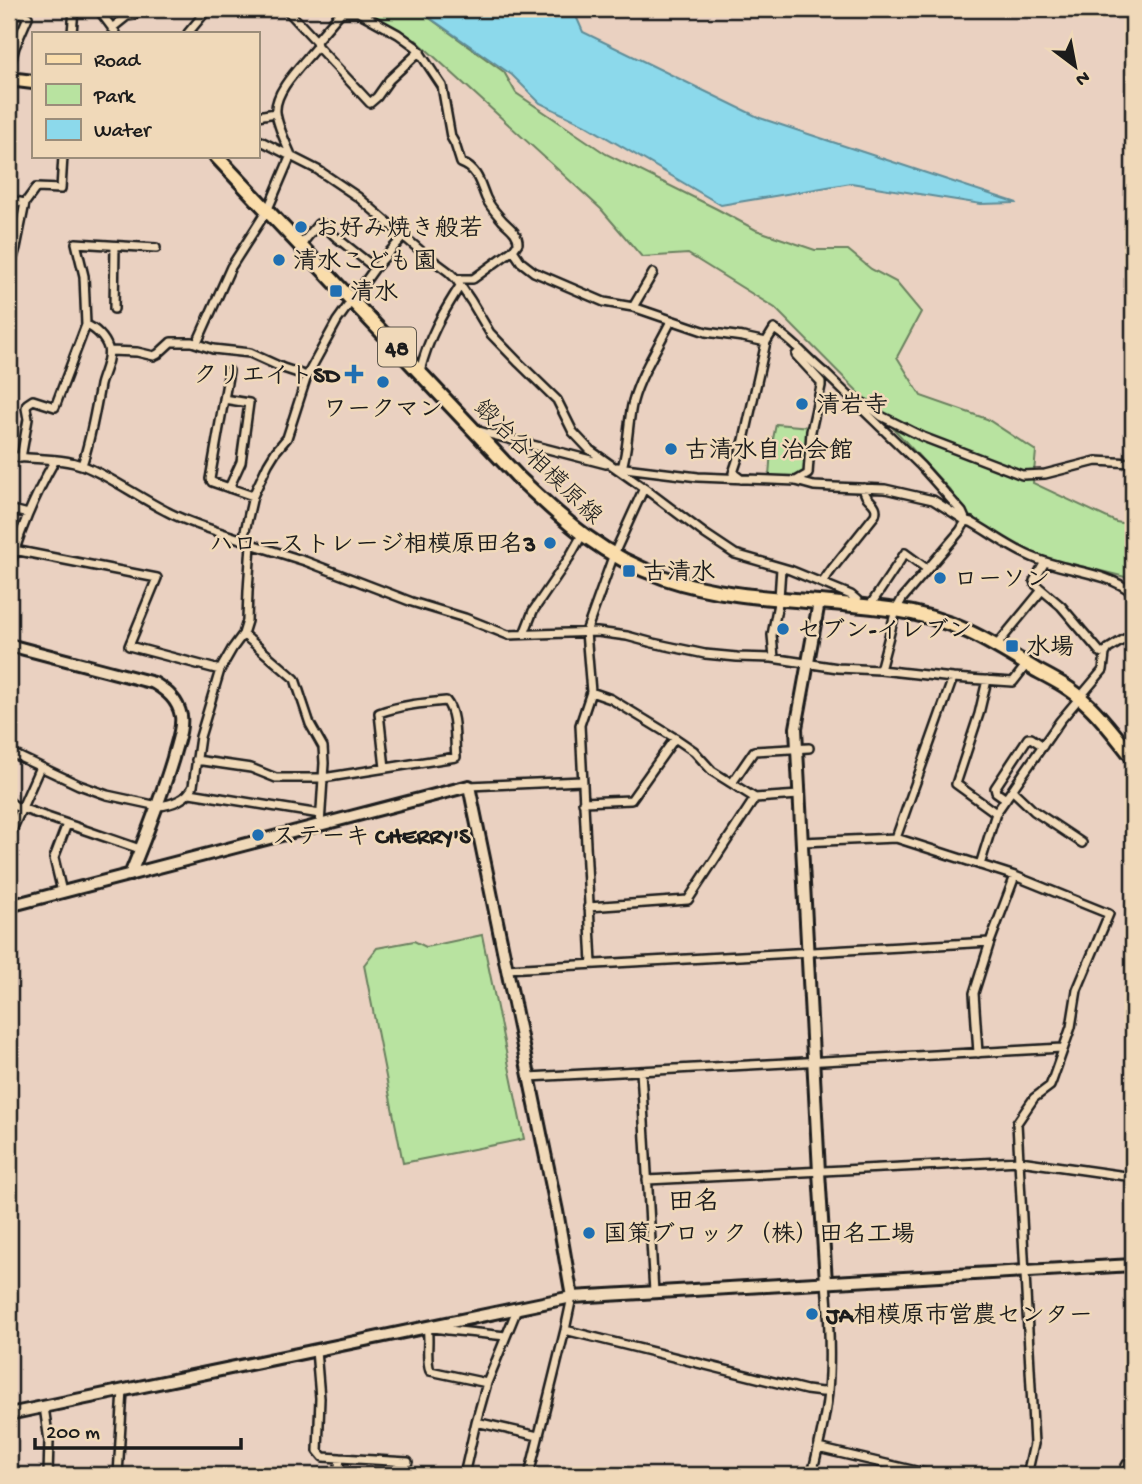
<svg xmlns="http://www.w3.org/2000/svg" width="1142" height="1484" font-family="'Gochi Hand','Klee One',sans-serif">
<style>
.green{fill:#b8e3a0;stroke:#6a805e;stroke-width:2}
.water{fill:#8cd9eb;stroke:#5f8d98;stroke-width:2}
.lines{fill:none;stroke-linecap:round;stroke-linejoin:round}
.street-casing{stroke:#1c1c1c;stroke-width:12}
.secondary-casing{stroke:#1c1c1c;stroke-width:16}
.primary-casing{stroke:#1c1c1c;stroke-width:18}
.street{stroke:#f0d9b9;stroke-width:7}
.secondary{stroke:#f0d9b9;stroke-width:10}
.primary{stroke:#faddab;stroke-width:12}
.poi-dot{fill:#1f6fb2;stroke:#f0d9b9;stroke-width:2.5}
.labels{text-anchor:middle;stroke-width:5;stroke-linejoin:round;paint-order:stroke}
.shield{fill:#f0d9b9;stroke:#5c554b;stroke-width:2}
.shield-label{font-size:23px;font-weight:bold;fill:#1c1c1c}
.poi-label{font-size:24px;font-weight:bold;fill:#1c1c1c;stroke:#f0d9b9;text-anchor:start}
.street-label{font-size:24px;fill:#1c1c1c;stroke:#f0d9b9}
.neighbourhood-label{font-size:26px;font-weight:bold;fill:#1c1c1c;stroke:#f0d9b9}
</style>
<rect width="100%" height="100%" fill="#ead1c1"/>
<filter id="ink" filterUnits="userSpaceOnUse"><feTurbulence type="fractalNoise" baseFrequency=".0143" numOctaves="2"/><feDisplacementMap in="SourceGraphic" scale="14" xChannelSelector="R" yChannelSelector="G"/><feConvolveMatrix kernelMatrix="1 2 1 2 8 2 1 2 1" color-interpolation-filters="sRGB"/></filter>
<g filter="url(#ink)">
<path class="green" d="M343 9H417L504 72 516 93 606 154 717 209 756 230 815 250H848L871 269 896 282 921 312 897 357 921 396 987 419 1036 451 1033 483 1116 522 1133 525V583L1125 577 1069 563 1043 560 968 519 951 491 882 416 775 308 688 254 642 257 601 209 416 40H411Z
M776 424 810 427 806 471C797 482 782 478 769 477L771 449Z
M482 935 524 1139 403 1163 364 965 377 948 414 941 426 947Z"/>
<path class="water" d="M417 9H573L583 32 760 118 1017 203 981 204 851 183 721 205 585 125 540 103 512 75Z"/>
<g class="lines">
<g class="street-casing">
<path id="street" d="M98 9 116 33
M286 9 316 41 317 46 370 103 377 97 389 80 420 51
M112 28 127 16 134 15 140 9
M72 33 74 9
M188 33 208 9
M316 41 341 12H358L398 34 416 47 442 86 451 137 455 144 461 163C478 169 480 184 486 198 490 207 497 214 503 221 510 228 518 233 518 243L513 250 521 262 534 272 604 302 633 307 706 332 743 337 766 342 774 329C794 341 808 360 826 374L921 466 962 512 966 521
M9 69 15 47 28 17 12 9
M257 116 276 113
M257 139 318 170 358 197 422 252 449 272 456 279 471 301 490 333 519 363 557 400 573 432 590 450 644 488 705 534 735 554 790 570 851 595 857 600 860 605
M9 200 25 203
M301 245 318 224H322L337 238 375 268
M9 272 16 248 25 203 36 188 61 189 63 156
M456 279H473L513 250
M633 307 653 273
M114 309 115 246
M197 343 231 267 268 209 291 155C286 143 277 125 276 112 274 90 304 63 317 46
M109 351 137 352 154 356 158 354 171 342H192L213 349 250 353 283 368 307 376
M229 371 210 479 212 482 253 496
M420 371C429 336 441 316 460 286
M224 399 249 403 241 462 229 488
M853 402 859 401 867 405 881 416 923 437 1022 475 1045 474 1096 461 1133 463
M478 431 606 464
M9 456C33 460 61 457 84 466 113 478 138 497 166 511 190 524 217 531 243 540L251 544 305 561 412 602 465 618 508 635 597 632 627 636 653 643 705 654 737 657 772 658 838 668 880 670 953 678 1013 682 1027 664
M21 458 28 419 26 408 27 404 33 400 55 407 86 325 84 276 76 243 156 248
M82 465C91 438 95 413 100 385 103 373 111 359 108 348 105 338 95 328 86 325
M617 467 698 477 796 481 814 486 833 487 885 489 933 500 966 521 971 522C991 533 1010 548 1032 557 1065 572 1104 570 1133 593
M621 471C629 448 627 424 633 401 640 375 659 345 671 321
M741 479 733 473 744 440 766 342
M796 481 808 474 811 431 821 386V382L796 355 800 351
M9 509 28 514
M243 540 253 496 268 464 276 451 287 438 307 376 314 363 337 321 375 268 404 236
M251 544 248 591 247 621 243 634 295 679 310 724 323 747 324 763 320 825
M14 550 157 578 129 646 220 670
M1045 562 1034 581 1035 584 1061 606 1100 652 1105 654
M9 569C20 530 35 495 55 460
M822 583 832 569 875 515C880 502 863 501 864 488
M869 607 905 553 927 569
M524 634 533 611 569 558 582 535
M996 646 1042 590
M774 658 772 635 779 598 781 568
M880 670 896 610 902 599 960 531 966 521
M987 680 979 714 956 784 996 813
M591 692 611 699 675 738 694 751 712 771 755 798 799 795
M9 752 79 785 107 795 158 806C171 805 188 799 193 786L200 737 220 670 232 649 243 634
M196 760 251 768 276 778H323L456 757C454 740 457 714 446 701 423 703 401 705 379 713L385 768
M732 783 754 751 809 748
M469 786 582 781
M1012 790 1034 811 1082 843
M190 793 320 814
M1006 799 996 792 995 788 1028 738H1031L1043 746
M9 801 15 806 140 849
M583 802 631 800 675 738
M9 837 40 767
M896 838 953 678
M802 842 896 838 1015 876 1109 914 1077 990 1071 1027 1052 1081 1050 1086 1034 1098 1017 1123 1034 1444 1027 1475
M980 865 996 813 1060 721 1103 670 1105 654 1108 649 1133 634
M62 892 54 858 67 824
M588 907 688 900 755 798
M592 964 580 725 591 692 586 632 614 554 644 488
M506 969 990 942
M978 1053 974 993 990 942 1015 876
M641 1071 654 1292
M529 1077 1062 1048
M647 1180 1020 1161 1133 1177
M518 1307 487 1383 476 1422 538 1436
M565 1330 806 1390 822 1392 828 1391
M316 1350 320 1398 318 1451 323 1457 408 1462
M487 1383 430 1371C425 1357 430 1341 427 1327L448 1330 506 1336
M44 1407 49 1441 48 1475
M818 1448 933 1475
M118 1475 123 1390
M338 1475 340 1458
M464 1475 476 1422
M529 1475 565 1330 572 1297
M812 1475C818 1447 826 1419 828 1391 831 1355 829 1318 826 1282
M1121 1475 1127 1464 1133 1460"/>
</g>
<g class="secondary-casing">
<path id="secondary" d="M819 602 796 728 797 749 819 1172 826 1282
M9 645 154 683C167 691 178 700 181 716 183 729 176 745 173 758 161 798 146 836 130 875
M9 906 469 786 557 1211 572 1297
M9 1414 572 1297 1133 1265"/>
</g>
<g class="primary-casing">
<path id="primary" d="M9 79 33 82
M216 156 518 477C565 522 602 556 665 578 739 603 820 598 896 610 952 618 989 641 1036 670 1053 679 1071 688 1085 702 1103 718 1118 739 1133 758"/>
</g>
<use href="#street" class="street"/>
<use href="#secondary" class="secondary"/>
<use href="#primary" class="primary"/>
</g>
</g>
<g class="poi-dot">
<circle cx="301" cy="227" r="7"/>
<circle cx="279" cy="260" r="7"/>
<rect x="329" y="284" width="14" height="14" rx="3.5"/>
<path d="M350.5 363.5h7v7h7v7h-7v7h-7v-7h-7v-7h7z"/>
<circle cx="383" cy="382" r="7"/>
<circle cx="802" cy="404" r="7"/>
<circle cx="671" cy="449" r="7"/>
<circle cx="550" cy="543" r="7"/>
<rect x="622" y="564" width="14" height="14" rx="3.5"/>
<circle cx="940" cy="578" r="7"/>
<circle cx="783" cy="629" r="7"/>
<rect x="1005" y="639" width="14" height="14" rx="3.5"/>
<circle cx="258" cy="835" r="7"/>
<circle cx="589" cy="1233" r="7"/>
<circle cx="812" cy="1314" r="7"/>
</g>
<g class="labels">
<rect class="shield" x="378" y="327.5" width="38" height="39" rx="5"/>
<g class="shield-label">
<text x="397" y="355">48</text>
</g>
<g class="poi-label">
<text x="315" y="235">お好み焼き般若</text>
<text x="293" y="268">清水こども園</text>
<text x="350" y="299">清水</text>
<text x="340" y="382" text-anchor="end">クリエイトSD</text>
<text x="816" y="412">清岩寺</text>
<text x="383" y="416" text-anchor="middle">ワークマン</text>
<text x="685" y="457">古清水自治会館</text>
<text x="536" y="551" text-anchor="end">ハローストレージ相模原田名3</text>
<text x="643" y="579">古清水</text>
<text x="954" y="586">ローソン</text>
<text x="797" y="637">セブン-イレブン</text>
<text x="1026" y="654">水場</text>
<text x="272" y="843">ステーキ CHERRY'S</text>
<text x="603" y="1241">国策ブロック（株）田名工場</text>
<text x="826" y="1322">JA相模原市営農センター</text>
</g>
<g class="street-label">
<text transform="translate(539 461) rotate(44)" y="8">鍛冶谷相模原線</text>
</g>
<g class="neighbourhood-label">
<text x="694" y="1209">田名</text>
</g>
</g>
<rect width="1142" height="1484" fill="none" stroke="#f0d9b9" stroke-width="35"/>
<rect x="18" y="18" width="1107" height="1449" fill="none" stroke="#1c1c1c" stroke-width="2.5" filter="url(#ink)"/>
<rect x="32" y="32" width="228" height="126" fill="#f0d9b9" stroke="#9b8d7a" stroke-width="2"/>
<rect x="46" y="54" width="35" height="10" fill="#faddab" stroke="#9b8d7a" stroke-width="2"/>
<text x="94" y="66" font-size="21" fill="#1c1c1c">Road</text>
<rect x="46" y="84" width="35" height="21" fill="#b8e3a0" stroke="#9b8d7a" stroke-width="2"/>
<text x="94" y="102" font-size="21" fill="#1c1c1c">Park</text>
<rect x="46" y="119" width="35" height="21" fill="#8cd9eb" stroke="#9b8d7a" stroke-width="2"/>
<text x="94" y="136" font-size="21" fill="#1c1c1c">Water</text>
<g transform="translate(1075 66) rotate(148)" stroke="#f0d9b9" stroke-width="5" paint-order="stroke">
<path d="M0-5L12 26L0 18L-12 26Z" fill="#1c1c1c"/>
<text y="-10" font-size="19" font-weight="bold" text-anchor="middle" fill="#1c1c1c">N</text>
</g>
<path d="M35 1438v10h206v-10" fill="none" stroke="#1c1c1c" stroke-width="3.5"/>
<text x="46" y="1438" font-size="21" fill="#1c1c1c" stroke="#f0d9b9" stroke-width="5" paint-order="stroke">200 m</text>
</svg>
